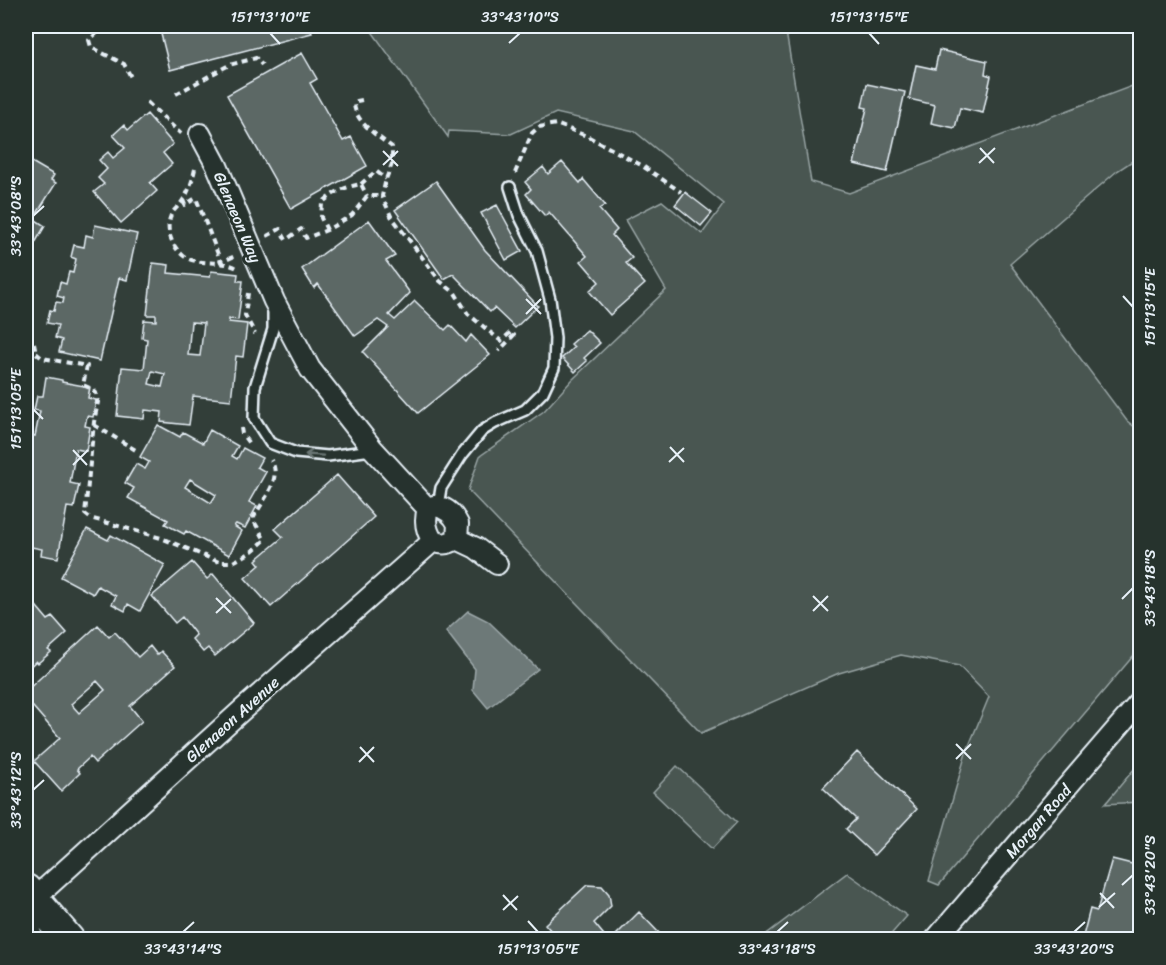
<svg xmlns="http://www.w3.org/2000/svg" width="1166" height="965" font-family="Sriracha,sans-serif">
<style>
.green{fill:#495651;stroke:#98a4a4;stroke-width:1.5}
.water{fill:#6d7978;stroke:#9ea9ab;stroke-width:1.5}
.building{fill:#5c6865;stroke:#e8f1f8;stroke-width:1.5;fill-rule:evenodd}
.lines{fill:none;stroke-linecap:round;stroke-linejoin:round}
.lane-casing{stroke:#e8f1f8;stroke-width:14}
.street-casing{stroke:#e8f1f8;stroke-width:24}
.primary-casing{stroke:#e8f1f8;stroke-width:34}
.path{stroke:#e8f1f8;stroke-width:4;stroke-dasharray:6 4.5;stroke-linecap:butt}
.lane{stroke:#26332d;stroke-width:9}
.street{stroke:#26332d;stroke-width:20}
.primary{stroke:#26332d;stroke-width:30}
.oneway{stroke:#6a7674}
.ticks{fill:none;stroke:#e8f1f8;stroke-width:2}
.labels{text-anchor:middle;stroke-width:6;stroke-linejoin:round;paint-order:stroke}
.street-label{font-size:16px;fill:#e8f1f8;stroke:#26332d}
.neatline{fill:none;stroke:#e8f1f8;stroke-width:2}
.ticks-label{font-size:15px;text-anchor:middle;fill:#e8f1f8}
</style>
<rect width="100%" height="100%" fill="#323e39"/>
<filter id="ink" filterUnits="userSpaceOnUse"><feTurbulence type="fractalNoise" baseFrequency=".0167" numOctaves="2"/><feDisplacementMap in="SourceGraphic" scale="12" xChannelSelector="R" yChannelSelector="G"/><feConvolveMatrix kernelMatrix="1 2 1 2 8 2 1 2 1" color-interpolation-filters="sRGB"/></filter>
<g filter="url(#ink)">
<path class="green" d="M368 26H785L811 182 849 193 1140 83V156L1117 171 1010 264 1127 421 1140 431V648L939 885 929 881 966 753 989 697 959 666 901 655 839 673 701 733 468 490 480 456 544 411 572 380 666 290 625 220 662 201 702 234 724 204 634 131 556 113 511 134 449 131 448 137Z
M1140 762V802L1105 804Z
M677 766 737 822 712 849 653 792Z
M847 873 907 916 887 939H760Z"/>
<path class="water" d="M468 611 488 621 538 669 488 708 473 690 475 669 446 631Z"/>
<path class="building" d="M159 26H310L312 33 170 70Z
M939 50 987 61 985 74 991 76 983 113 960 108 955 128 931 123 935 105 909 99 916 65 935 69Z
M302 53 317 79 310 83 343 141 351 137 367 166 291 209 227 95Z
M867 84 905 92 887 172 854 164 867 108 862 107Z
M147 114 173 144 163 153 172 164 150 183 157 191 121 223 94 192 104 184 98 178 107 169 99 160 108 152 113 158 125 148 113 135 124 125 128 130Z
M30 161 54 175 51 180 56 183 36 215 30 211 28 215 45 226 28 255 26 253V163L28 165Z
M562 162 580 183 583 179 605 205 599 209 617 230 612 235 632 258 626 263 645 284 610 315 589 291 599 282 581 261 587 256 549 212 545 216 526 194 531 189 525 182 543 167 548 174Z
M436 181 485 250 538 306 515 328 494 308 490 312 453 274 444 279 395 210Z
M685 192 712 213 701 226 675 205Z
M497 205 522 251 506 260 481 213Z
M369 220 395 256 386 261 410 293 389 315 395 320 415 301 445 330 450 325 466 342 471 335 490 355 418 413 363 352 388 327 378 320 355 336 318 284 314 288 302 269Z
M95 225 137 234 127 280 119 278 100 361 59 352 62 340 55 338 58 325 47 323 50 310 54 311 56 302 63 303 64 298 57 296 60 282 66 284 69 272 73 273 76 259 71 257 74 245 84 247 86 235 93 237Z
M153 263 169 265 168 273 210 277 211 271 238 274 237 281H243L238 320 229 319V322L247 324 243 357 236 356 231 400 193 396 189 425 161 422 162 412 145 410 144 419 117 416 122 367 144 369 147 339 142 338 144 320 156 321V315H147ZM191 322 204 323 200 356 188 355ZM152 371 165 374 162 387 149 384Z
M587 330 600 343 584 358 587 361 575 372 562 358 574 347 571 344Z
M46 377 62 380V382L90 387 88 398 96 400 93 417 87 416 85 426 90 427 86 451 76 449 70 483 79 485 74 508 67 507 58 558 41 555 42 549 26 546V509L28 497H26L28 479H26V465L29 466 32 452 27 451 30 435 35 436 40 411 34 410 37 396H43Z
M158 425 180 437 183 432 203 443 210 430 238 446 232 456 237 459 243 448 262 458 257 467 266 472 249 502 257 506 245 528 236 524 234 526 242 531 229 555 186 531 184 534 165 524 168 520 128 498 134 488 125 483 136 464 145 469 149 462 140 457ZM190 479 216 495 211 503 185 487Z
M337 475 374 517 271 607 245 578 260 565 256 560 283 537 275 529Z
M87 529 108 540 111 535 165 565 140 611 128 604 125 611 112 604 116 596 98 586 93 594 61 577Z
M192 562 207 579 213 574 254 623 215 656 208 648 203 652 192 639 196 635 182 617 175 623 152 596Z
M26 594 48 620 53 617 67 633 48 650 51 652 38 663 36 661 26 670Z
M98 625 109 637 115 632 138 657 150 646 157 655 161 651 175 666 130 706 142 721 95 763 90 757 77 769 80 773 61 791 34 761 60 738 26 699V691ZM97 681 105 690 79 713 71 704Z
M857 752 917 809 874 855 846 829 856 819 823 788Z
M1112 859 1140 866 1137 882 1140 883V908L1138 917 1140 918V940H1082L1090 909 1097 911Z
M587 885 602 886 609 894 611 906 594 923 608 940H559L545 924Z
M639 912 661 935 656 940H620L616 935Z"/>
<g class="lines">
<g class="lane-casing">
<path id="lane" d="M273 308V329L255 387 254 418 270 443 296 453 328 456 364 451 372 448
M438 506 441 488 462 455 482 431 495 423 525 410 543 392 554 368 555 338 550 299 537 251 519 215 510 187"/>
</g>
<g class="street-casing">
<path id="street" d="M200 134 217 166 274 301 310 369 372 448 428 509
M434 506C446 507 453 514 458 524L457 539C448 544 443 545 433 541 426 531 424 521 428 509Z
M457 539 476 548 497 564
M32 897 47 887 241 711 433 541
M935 940 1140 702"/>
</g>
<g class="primary-casing">
<path id="primary" d="M26 890 69 940
M26 935 28 940"/>
</g>
<path class="path" d="M105 26 89 40 91 47 124 64 132 79
M176 94 229 65 256 58 262 65
M362 100 357 101 354 105C357 124 378 136 392 147V164L386 179 382 196 391 216 440 281 455 293 468 314 501 341 511 332 514 335 499 351
M147 102 181 134
M195 169C192 182 189 192 181 203 178 207 171 212 170 218 165 232 174 251 187 258 202 266 221 259 237 268
M515 173 532 133 539 127 556 124 589 137 641 165 681 192
M361 184 376 171 386 179
M183 200 185 205 196 198 221 262 235 256
M327 230 321 218 322 203C335 191 345 187 361 184L367 196
M267 236 280 229 286 240 301 229 306 238 327 230 352 215 367 196H382
M248 293 245 315 255 334
M34 343 36 353 42 358 87 366 83 385 92 389 96 393 98 402 94 422 85 514 90 518 161 538 219 562H233L250 553 265 540 255 523 254 517C263 500 283 478 271 460
M94 425 139 452
M241 428 242 434 250 445"/>
<use href="#lane" class="lane"/>
<use href="#street" class="street"/>
<use href="#primary" class="primary"/>
</g>
<defs><path id="oneway-shaft" d="M-6 0H5M1.5-3L5.5 0L1.5 3" fill="none" stroke-width="1.6" stroke-linecap="round" stroke-linejoin="round" transform="scale(1.5)"/></defs>
<use class="oneway" href="#oneway-shaft" transform="translate(314 455) rotate(-176)"/>
</g>
<path class="ticks" d="M270 33 280 44M869 33 879 44M509 43 520 33M980 148 994 163M383 151 398 166M979 163 995 148M383 165 398 151M33 216 44 206M1123 296 1133 307M526 299 541 314M526 314 541 299M33 409 43 419M670 447 684 462M73 450 87 465M669 462 684 448M73 465 88 450M813 596 828 611M216 598 231 613M1122 599 1133 588M813 611 828 596M216 613 231 599M956 744 971 759M360 747 374 762M956 759 971 744M359 762 374 747M33 790 44 780M1122 885 1133 875M1100 893 1114 908M503 895 517 910M1099 907 1115 893M503 910 518 896M528 921 538 932M183 932 194 922M777 932 788 922M1074 932 1085 922"/>
<g class="labels">
<g class="street-label">
<text transform="translate(238 217) rotate(67)" y="6">Glenaeon Way</text>
<text transform="translate(232 719) rotate(-42)" y="6">Glenaeon Avenue</text>
<text transform="translate(1038 821) rotate(-49)" y="6">Morgan Road</text>
</g>
</g>
<rect width="1166" height="965" fill="none" stroke="#26332d" stroke-width="66"/>
<rect x="33" y="33" width="1100" height="899" class="neatline"/>
<g class="ticks-label">
<text x="270" y="22">151°13'10"E</text>
<text x="520" y="22">33°43'10"S</text>
<text x="869" y="22">151°13'15"E</text>
<text transform="translate(16 216) rotate(-90)" y="5">33°43'08"S</text>
<text transform="translate(1150 307) rotate(-90)" y="5">151°13'15"E</text>
<text transform="translate(16 409) rotate(-90)" y="5">151°13'05"E</text>
<text transform="translate(1150 588) rotate(-90)" y="5">33°43'18"S</text>
<text transform="translate(16 790) rotate(-90)" y="5">33°43'12"S</text>
<text transform="translate(1150 875) rotate(-90)" y="5">33°43'20"S</text>
<text x="183" y="954">33°43'14"S</text>
<text x="538" y="954">151°13'05"E</text>
<text x="777" y="954">33°43'18"S</text>
<text x="1074" y="954">33°43'20"S</text>
</g>
</svg>
